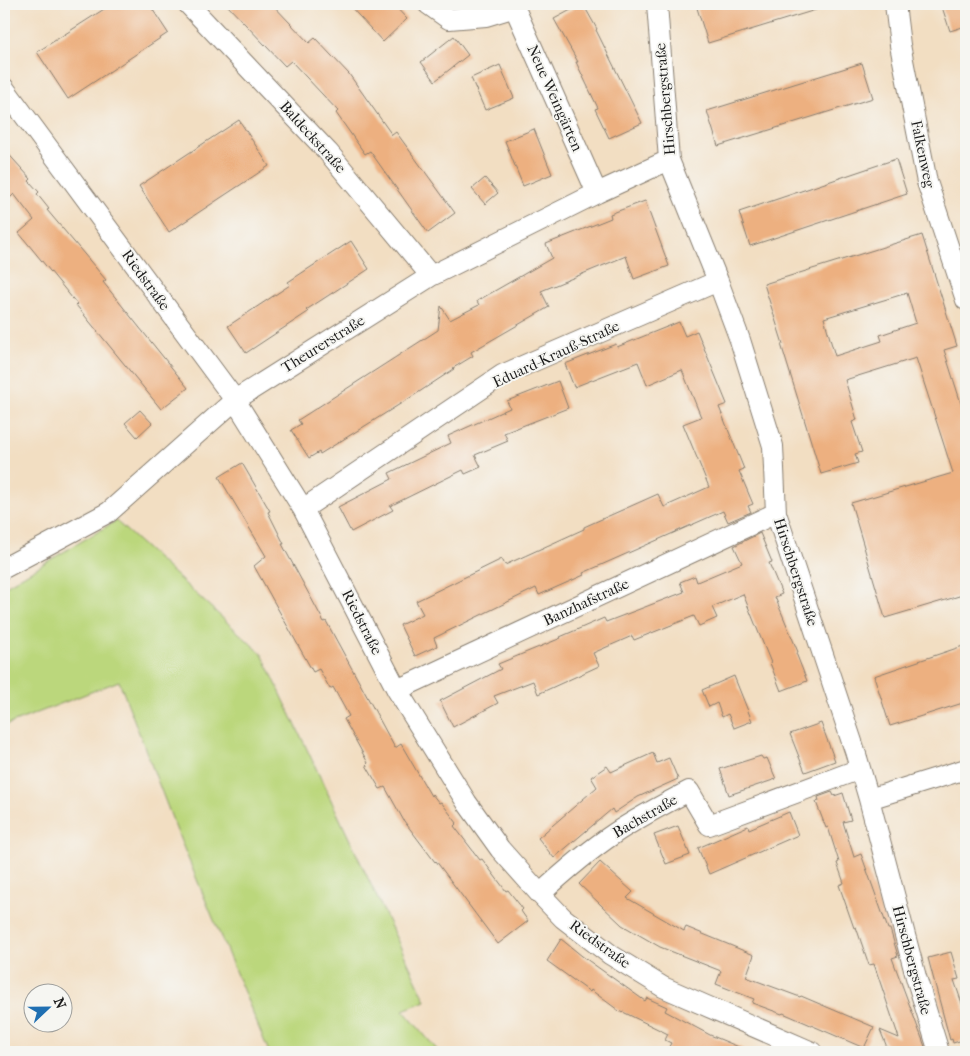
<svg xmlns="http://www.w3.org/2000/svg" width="970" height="1056" font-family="'IM FELL French Canon',serif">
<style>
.green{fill:#bbd77c;stroke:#6c7a4c}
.building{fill:#edb080;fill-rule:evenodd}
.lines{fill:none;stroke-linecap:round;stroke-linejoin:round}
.minor-casing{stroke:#877d6f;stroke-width:22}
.minor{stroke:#fff;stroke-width:20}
.labels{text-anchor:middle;stroke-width:4;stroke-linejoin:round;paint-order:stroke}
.street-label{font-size:15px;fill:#1c1c1c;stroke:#f6f6f2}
</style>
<rect width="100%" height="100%" fill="#f6f6f2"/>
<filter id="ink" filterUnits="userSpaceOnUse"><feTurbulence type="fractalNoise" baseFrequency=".02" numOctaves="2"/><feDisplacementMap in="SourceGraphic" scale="10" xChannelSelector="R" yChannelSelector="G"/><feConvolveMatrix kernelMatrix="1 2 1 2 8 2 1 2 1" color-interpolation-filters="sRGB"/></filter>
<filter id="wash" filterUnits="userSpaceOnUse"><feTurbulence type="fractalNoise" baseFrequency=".0096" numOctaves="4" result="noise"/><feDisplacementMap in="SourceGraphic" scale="20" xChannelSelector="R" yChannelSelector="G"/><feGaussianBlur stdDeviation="1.12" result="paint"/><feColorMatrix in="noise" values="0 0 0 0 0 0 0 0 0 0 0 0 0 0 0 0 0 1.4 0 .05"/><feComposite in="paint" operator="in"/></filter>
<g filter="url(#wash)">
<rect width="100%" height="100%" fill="#f2dec2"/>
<path class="green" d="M116 521 262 654 426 1001 403 1010 439 1052H269L180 839 119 681 4 726V587Z"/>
<g id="blocks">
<path class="building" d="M112 4H149L168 33 68 99 37 52Z
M226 4H272L309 43 315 38 349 74 392 135 396 132 455 213 428 233 370 151 365 154 336 113 338 111 291 61 285 66Z
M348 4H393L407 19 383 42Z
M582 4H583L597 29 596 30 642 123 609 138 595 109 598 108 576 62H578L554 19Z
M711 4H822V8L708 43 697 8Z
M941 4H966V26L950 31Z
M454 36 468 55 435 81 421 62Z
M862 63 873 98 718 146 707 111Z
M500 65 514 98 485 110 471 78Z
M239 120 269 166 169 232 139 186Z
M534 129 552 174 523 186 505 141Z
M4 149 31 179 29 181 39 192 37 194 49 209 47 210 106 280 103 282 188 388 161 409 76 305 77 304 19 233 34 220 14 194 4 204Z
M896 159 907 194 750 246 739 212Z
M485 178 498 193 485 204 472 189Z
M645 201 669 266 634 279 626 256 541 291 549 307 471 352 473 356 453 368 454 369 413 396 320 454 319 452 309 458 291 430 301 424 298 420 438 330 441 306 450 320 479 305 477 301 552 258 546 244 611 218 610 214Z
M922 235 957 346 944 350 966 419V594L885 618 851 503 953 473 916 358 845 380 857 420 852 422 862 452 855 454 858 463 821 474 781 344H783L764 284ZM907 293 916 323 880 335 882 341 835 356 824 318Z
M351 241 369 269 306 310 308 312 246 353 228 326 290 285 288 282Z
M679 322 685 336 697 331 727 404 719 407 744 469 739 471 753 504 748 506 751 512 728 522 723 511 583 573 584 575 539 595 536 588 434 638 437 646 415 656 400 625 423 614 416 601 502 559 505 565 584 529V527L658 494 664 507 709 487 683 424 701 417 682 370 647 385 638 362 574 387 565 364 616 344 617 347Z
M558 381 568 408 504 433 508 441 475 455 481 467 465 474 463 470 390 506 393 510 351 532 338 507 392 479 389 473 451 443 448 436 510 408 507 401Z
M140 410 152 423 137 437 125 423Z
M242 463 270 511 268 512 284 544H282L324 622 326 621 395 748 401 744 431 796 432 794 439 803 441 802 457 823 454 826 480 860 482 859 506 891 508 890 523 909 521 911 528 921 498 944 436 861 435 862 404 821 385 787 380 789 366 765 368 763 344 719 349 716 333 687 330 689 319 669 313 672 254 566 266 556 219 477Z
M760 533 772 562 769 563 782 594 775 597 798 652 796 653 807 681 781 691 770 663H771L743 594 712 607 717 618 699 626 694 616 634 640 632 636 593 653 599 666 538 694 533 681 494 696 498 703 453 727 440 701 501 669 498 664 561 638 560 637 604 618 606 622 684 592 680 582 695 576 697 582 742 563 734 546Z
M966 645V702L890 726 874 676Z
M734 676 752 721 734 728 728 714 722 717 717 703 709 707 702 690Z
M821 723 835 761 805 772 790 734Z
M653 753 657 763 669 758 678 779 638 797 614 813 612 809 554 858 538 838 597 787 591 777 607 766 611 772Z
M761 756 763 759 767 758 776 779 729 795 720 769Z
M832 792 834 796 843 793 851 820 843 822 854 857 861 854 888 929H890L898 956 892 958 927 1052H889L880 1030 899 1038 874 964 869 965 856 927 854 928 839 885 844 883 837 863 839 862 828 827 826 828 816 802 819 801 818 797Z
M789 812 798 835 709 874 698 848 748 826 749 829Z
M678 826 690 855 666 864 654 835Z
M600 862 633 892 627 898 684 931 686 927 754 955 746 977 800 997 801 996 874 1027 864 1048 783 1013 782 1014 752 1003 754 999 716 984 721 971 660 947 622 925 579 884Z
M561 939 582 956 645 1001 647 998 667 1007 665 1011 710 1035 751 1052H666L671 1043 665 1040 668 1034 623 1012 622 1013 591 990 590 992 547 961Z
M951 952 959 979 954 980 966 1015V1039L953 1043 952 1039 950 1040 928 958Z"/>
</g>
</g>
<g filter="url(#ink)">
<use href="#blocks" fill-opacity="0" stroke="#877d6f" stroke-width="1"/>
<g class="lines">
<g class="minor-casing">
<path id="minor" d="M188 4 328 152 431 276
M428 4 449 19 486 16 515 7
M513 4 597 193
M657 4 669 160 718 281 740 340 773 446 776 513 855 751 869 799 916 977 939 1052
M895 4 900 45 927 182 966 300
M4 88 235 400 303 509 397 690 467 803 500 849 540 894 563 918 611 955 663 987 812 1052
M303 509 502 375 718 281
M4 568 109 512 235 400 431 276 597 193 669 160
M397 690 776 513
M869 799 966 769
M540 894C564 872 588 851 615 833 639 817 664 804 689 791L709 825 860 769"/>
</g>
<use href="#minor" class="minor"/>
</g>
</g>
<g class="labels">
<g class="street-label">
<text transform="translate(555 98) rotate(66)" y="5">Neue Weingärten</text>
<text transform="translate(665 99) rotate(-95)" y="5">Hirschbergstraße</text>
<text transform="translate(313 137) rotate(48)" y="5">Baldeckstraße</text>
<text transform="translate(923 154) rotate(78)" y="5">Falkenweg</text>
<text transform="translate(146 280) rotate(54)" y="5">Riedstraße</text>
<text transform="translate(323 344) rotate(-32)" y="5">Theurerstraße</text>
<text transform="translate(556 354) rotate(-25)" y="5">Eduard-Krauß-Straße</text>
<text transform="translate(796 572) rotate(72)" y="5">Hirschbergstraße</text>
<text transform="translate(586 602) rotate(-25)" y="5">Banzhafstraße</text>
<text transform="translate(362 622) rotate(63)" y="5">Riedstraße</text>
<text transform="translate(645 816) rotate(-30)" y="5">Bachstraße</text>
<text transform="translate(600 944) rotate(36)" y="5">Riedstraße</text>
<text transform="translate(912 960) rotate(75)" y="5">Hirschbergstraße</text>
</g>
</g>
<rect width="970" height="1056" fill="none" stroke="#f6f6f2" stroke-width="20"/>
<g transform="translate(48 1008) rotate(68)"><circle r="24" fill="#f6f6f2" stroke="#9f9f9c"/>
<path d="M0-4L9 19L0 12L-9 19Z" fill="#1f6fb2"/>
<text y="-8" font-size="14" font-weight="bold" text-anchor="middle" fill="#1c1c1c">N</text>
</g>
</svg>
